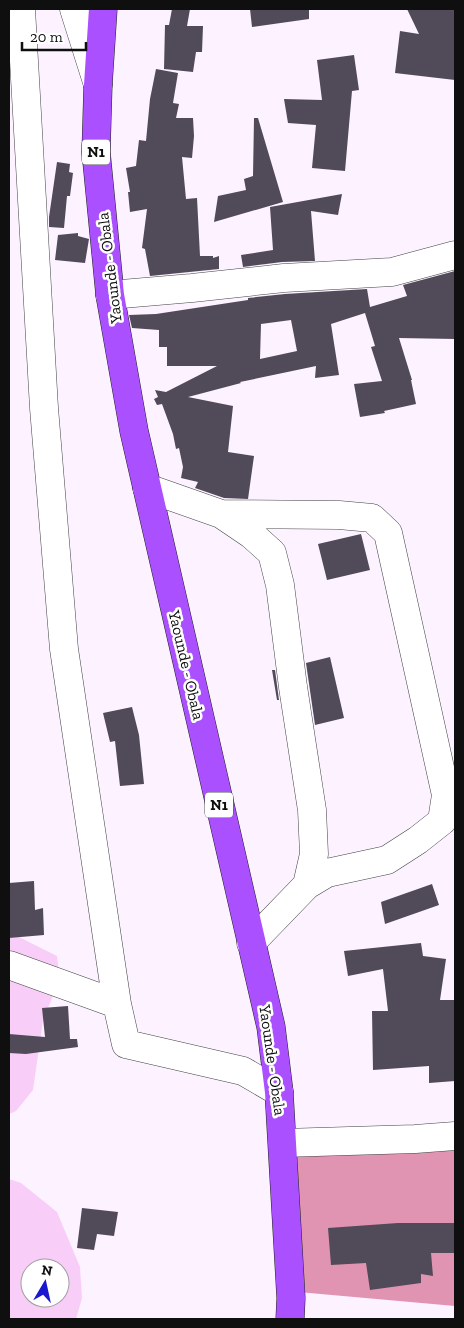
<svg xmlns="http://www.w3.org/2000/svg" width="464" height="1328" font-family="'Zilla Slab',serif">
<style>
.farmland{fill:#f8cef9;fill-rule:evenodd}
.forest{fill:#e194b2}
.building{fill:#514a59;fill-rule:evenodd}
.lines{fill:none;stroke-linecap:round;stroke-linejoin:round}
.minor-casing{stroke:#424242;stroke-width:29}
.highway-casing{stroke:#202020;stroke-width:29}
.minor{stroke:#fff;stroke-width:28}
.highway{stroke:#aa50ff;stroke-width:28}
.labels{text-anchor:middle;stroke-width:5;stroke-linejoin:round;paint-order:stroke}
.shield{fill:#fff;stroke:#575757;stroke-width:1}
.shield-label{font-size:15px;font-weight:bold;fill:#0f0f0f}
.street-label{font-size:16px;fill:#0f0f0f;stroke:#fff}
</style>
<rect width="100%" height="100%" fill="#fdf2ff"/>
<path class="farmland" d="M9 934 15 935 57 956 60 979 43 1020 33 1090 16 1111 9 1114Z
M9 1179 21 1183 57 1212 80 1267 82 1298 76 1319H9ZM30 1268H60V1298H30Z"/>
<path class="forest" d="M455 1136V1306L287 1291 284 1152Z"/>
<path class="building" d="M172 9H190L187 26H203L202 52H196L193 72 164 69 165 25H169Z
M250 9H309V19L252 27Z
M407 9H455V80L395 73 400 31 419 34Z
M354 55 359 90 352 91 345 171 312 168 316 125 288 123 284 99 322 100 317 60Z
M156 69 178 73 173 103 179 104 176 118H193L194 136 192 158 182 157 186 199 197 198 200 256H213V258L219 256V269L150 276 145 249 142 248 147 209 130 212 128 192H130L126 168 136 166 139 140 146 141 150 99Z
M254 118H258L283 202 214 222 218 196 246 190 244 179 253 176Z
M57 162 70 164 69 172 73 173 70 196H67L64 228 49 227V217Z
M342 194 338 215 311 211 315 261 282 262 243 267 241 255 273 250 270 207Z
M78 233V236L89 239 85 263 55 260 58 235Z
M455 271V339L399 338 412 380H411L416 404 384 411 385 413 360 417 354 384 382 381 371 347 375 346 365 313 331 324 339 375 315 378 316 366 240 382 241 383 188 397 233 406 228 452 254 456 248 499 224 498 195 488 198 482 181 478 183 467 179 448 176 449 173 434 162 404 157 405 154 399 158 397 155 390 166 392 217 366H167V347H159V330L132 328 129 315 156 314 248 300V298L285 294 367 289 370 307 407 296 403 285ZM291 320 297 351 260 359 261 324Z
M361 534 370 570 327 580 318 544Z
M330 657 344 718 315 725 306 663Z
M272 670H275L279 700H277Z
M132 707 139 735 144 784 120 786 115 741 110 742 103 713Z
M34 881 35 910 43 908 44 935 9 938V883Z
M432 884 439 905 385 924 381 902Z
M421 943 423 956 446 959 440 1000H455V1081L429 1083V1066L373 1070 372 1011H388L383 969 348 976 344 951Z
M68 1006 70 1039H77L78 1047 26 1054 9 1053V1034L45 1037 42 1008Z
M82 1208 118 1212 114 1236 97 1234 94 1250 77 1248Z
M398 1223H455V1253H431L433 1276 421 1274V1283L370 1290 366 1263 331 1265 328 1228Z"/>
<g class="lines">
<g class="minor-casing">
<path id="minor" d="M21 9 44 408 64 649 117 1004
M74 9 98 85
M110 295 192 288 284 278 392 272 455 255
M147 488 221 514 252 535 272 553 280 585 293 687 312 810 314 854 307 885 251 943
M221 514 339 515 372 518 388 533 446 795 442 821 418 840 387 860 327 873 307 885
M9 965 117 1004 126 1044 243 1071 279 1092
M283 1143 415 1139 455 1136"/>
</g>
<g class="highway-casing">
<path id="highway" d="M103 9 98 85 96 152 110 295 134 431 271 1027 279 1092 291 1298 290 1319"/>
</g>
<use href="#minor" class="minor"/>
<use href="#highway" class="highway"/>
</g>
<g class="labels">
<g class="shield">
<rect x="82" y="139.5" width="28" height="25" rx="4"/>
<rect x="205" y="792.5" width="28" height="25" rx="4"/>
</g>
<g class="shield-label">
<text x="96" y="157">N1</text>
<text x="219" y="810">N1</text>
</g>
<g class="street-label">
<text transform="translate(109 268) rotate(-97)" y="6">Yaounde - Obala</text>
<text transform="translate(187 665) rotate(77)" y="6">Yaounde - Obala</text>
<text transform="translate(273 1060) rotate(82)" y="6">Yaounde - Obala</text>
</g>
</g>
<rect width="464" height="1328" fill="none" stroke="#0f0f0f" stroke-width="20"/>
<g transform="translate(45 1283) rotate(9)"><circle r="24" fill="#ffffff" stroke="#9f9f9f"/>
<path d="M0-4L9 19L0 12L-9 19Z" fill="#1a18cf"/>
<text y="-8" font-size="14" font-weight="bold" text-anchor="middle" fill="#0f0f0f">N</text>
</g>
<path d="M22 42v8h64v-8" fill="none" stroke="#0f0f0f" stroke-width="2.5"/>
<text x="30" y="42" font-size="15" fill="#0f0f0f" stroke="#ffffff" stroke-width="4" paint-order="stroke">20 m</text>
</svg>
